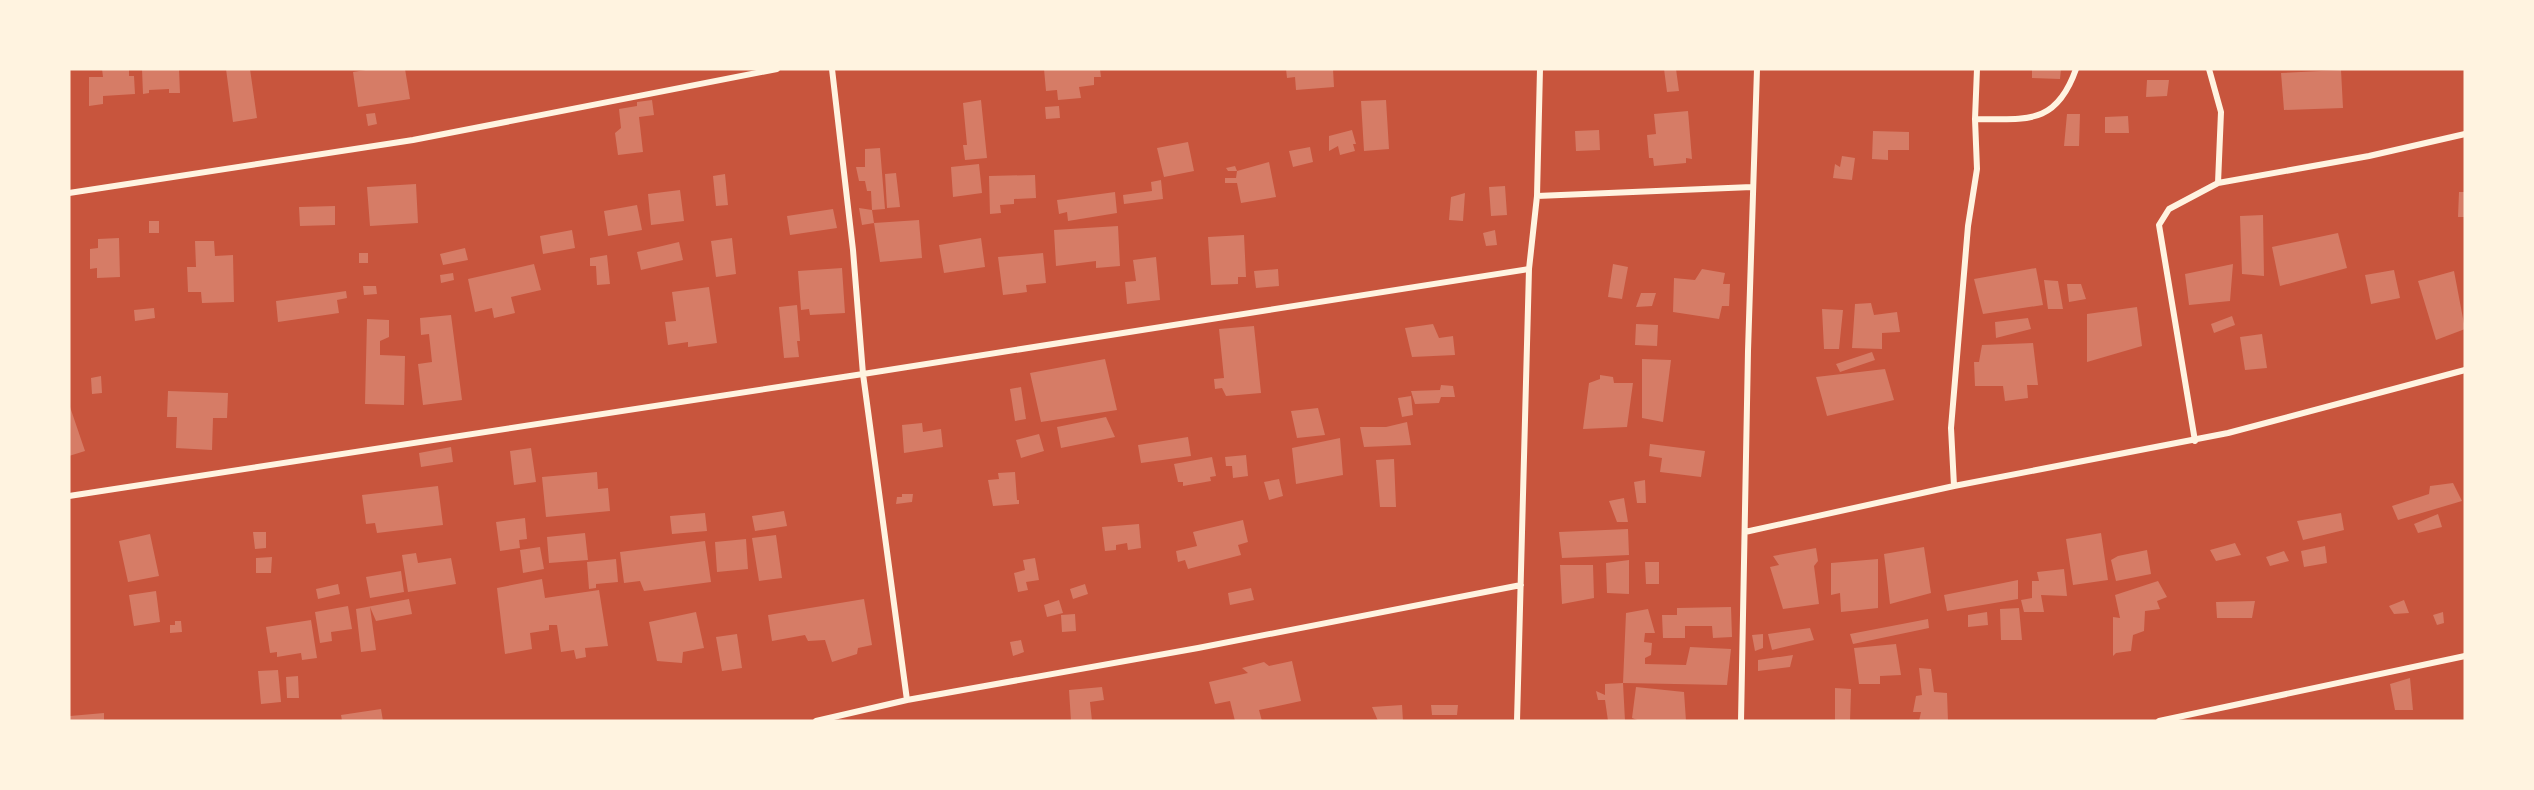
<svg xmlns="http://www.w3.org/2000/svg" width="2534" height="790" font-family="'Fira Sans',sans-serif">
<style>
.building{fill:#d67c66}
.lines{fill:none;stroke-linecap:round;stroke-linejoin:round}
.minor{stroke:#fff3e0;stroke-width:6}
</style>
<rect width="100%" height="100%" fill="#c8553d"/>
<path class="building" d="M102 69H129V76H134L135 94 103 96V104L89 106V77H103Z
M142 69H179L180 93H169V89L149 90V93L143 94Z
M226 69H250L257 118 233 122Z
M372 69H405L410 99 358 107 353 72Z
M1044 69H1100L1101 77H1094V85L1079 87 1081 98 1058 100 1057 90 1046 91Z
M1286 69H1333L1334 87 1296 90 1295 77 1287 78Z
M1664 69H1676L1679 91 1667 92Z
M2032 69H2061L2060 79 2032 78Z
M2341 70 2343 108 2284 110 2281 73Z
M2147 80H2169L2167 96 2146 97Z
M652 100 654 115 639 117 643 152 618 155 615 133 621 128 619 109 637 106V102Z
M981 100 987 158 965 160 963 145H967L963 103Z
M1386 100 1389 149 1364 151 1361 101Z
M1059 106 1060 118 1046 119 1045 107Z
M1688 111 1692 159 1686 158V163L1654 166 1653 158H1649L1647 135 1656 134 1654 114Z
M375 113 377 124 368 126 366 114Z
M2067 114H2080L2079 146H2064Z
M2128 116 2129 133H2105V117Z
M1352 130 1356 144H1353L1355 151 1340 155 1338 146 1329 151V136Z
M1599 130 1600 150 1576 151 1575 131Z
M1873 131 1909 132V150H1888V160L1872 159Z
M1188 142 1194 171 1164 177 1157 148Z
M1310 147 1313 162 1293 167 1289 151Z
M880 148 885 209 872 210 871 191H867L865 181H859L856 167H865V149Z
M1842 156 1855 158 1852 180 1833 178 1835 164 1840 167Z
M1269 162 1276 197 1241 203 1237 183H1225V178H1236L1237 171H1228L1226 168 1235 166 1237 171Z
M979 164 982 193 953 197 951 167Z
M896 173 900 207 887 208 885 174Z
M725 174 728 205 716 206 713 176Z
M1035 175 1036 198 1014 199V204L1000 205 1001 213 990 214 989 176Z
M1161 180 1163 199 1124 204 1123 195 1152 191 1151 182Z
M416 184 418 223 370 226 367 187Z
M1505 186 1507 215 1491 216 1489 187Z
M680 190 684 221 651 225 648 194Z
M1115 192 1117 213 1068 221 1067 212 1059 214 1057 200Z
M2459 192H2465V217H2458Z
M1465 193 1463 221 1449 220 1451 197Z
M637 205 642 230 608 236 604 211Z
M335 206V225L300 226 299 207Z
M859 208 872 210 874 223 919 220 922 258 880 262 874 223 862 225Z
M833 209 837 228 790 235 787 216Z
M2263 215 2264 276 2242 274 2240 216Z
M149 221H159V233H149Z
M1118 226 1120 266 1096 268V261L1056 266 1054 230Z
M572 230 575 248 543 254 540 236Z
M1495 230 1497 245 1486 246 1483 233Z
M2338 233 2347 268 2280 286 2272 247Z
M1244 235 1246 277H1238V284L1211 285 1208 237Z
M119 238 120 277 97 278V268L90 269V249L98 248V239Z
M732 238 736 274 716 277 711 241Z
M981 238 985 267 944 273 939 245Z
M195 241H214L215 256 233 255 234 302 202 303 201 292H188L187 267H196Z
M679 242 683 260 641 270 637 252Z
M465 248 468 260 443 265 440 254Z
M359 253H368V263H359Z
M1043 253 1046 283 1026 285 1027 292 1003 295 998 257Z
M607 255 610 284 597 285 596 266H590V258Z
M1156 257 1160 300 1127 304 1125 282 1136 281 1133 260Z
M534 264 541 290 511 297 515 313 494 318 492 308 475 312 468 279Z
M1613 264 1628 267 1622 299 1608 297Z
M2233 264 2230 301 2189 305 2185 274Z
M842 268 845 313 810 315 809 309 801 310 798 271Z
M2036 268 2043 305 1983 314 1974 279Z
M1278 269 1279 286 1256 288 1254 271Z
M1702 269 1725 273 1723 284H1730L1729 306H1722L1719 319 1673 312 1674 278 1695 280Z
M2394 270 2400 298 2371 304 2365 275Z
M2454 271 2465 329 2436 340 2418 281Z
M453 273 454 280 441 283 440 275Z
M2044 280 2058 281 2063 309H2048Z
M2067 284H2081L2086 299 2069 302Z
M363 286H376L377 294 364 295Z
M709 287 717 343 688 347V342L668 345 665 322 676 321 672 292Z
M346 291 347 298 337 300 339 313 278 322 276 301Z
M1641 293H1656L1652 306 1636 307Z
M1871 303 1874 315 1897 312 1900 332 1882 333V349L1852 348 1855 304Z
M797 305 800 341H797L799 357 784 358 779 307Z
M2137 307 2142 346 2087 362V314Z
M154 308 155 318 135 321 134 310Z
M1822 309 1843 310 1839 349H1824Z
M451 315 462 400 423 405 418 364 432 362 429 334 421 335 420 318Z
M2232 316 2235 325 2214 333 2211 324Z
M2028 318 2031 329 1996 338 1995 322Z
M367 319 389 320V337L380 341V355L405 356 404 405 365 404Z
M1433 324 1439 338 1453 336 1455 355 1412 357 1405 328Z
M1636 324 1658 325 1657 346 1635 345Z
M1254 326 1261 393 1226 396 1222 388 1215 389 1214 379 1224 378 1219 329Z
M2262 334 2267 368 2245 370 2240 337Z
M2033 343 2038 385H2027L2028 398 2005 401 2003 386H1975L1974 362H1979L1982 345Z
M1872 352 1875 360 1840 372 1836 364Z
M1105 359 1117 410 1041 422 1030 373Z
M1642 359 1671 360 1663 422 1642 418Z
M1885 369 1894 400 1827 416 1816 377Z
M1600 375 1613 377 1614 383H1633L1627 427 1583 429 1589 383 1600 379Z
M101 376 102 393 92 394 91 378Z
M1441 385 1453 386 1455 397H1441L1439 403 1415 404 1411 391 1440 390Z
M1021 387 1026 419 1015 421 1010 389Z
M168 391 228 393 227 418H213L212 450 176 448 177 417H167Z
M1411 396 1413 415 1402 417 1398 398Z
M69 404 85 451 69 456Z
M1318 408 1325 435 1297 438 1291 411Z
M1106 417 1115 437 1061 448 1057 427Z
M1407 422 1411 445 1364 447 1360 427H1386Z
M922 423 923 432 941 429 943 447 904 453 902 425Z
M1039 434 1044 451 1021 458 1016 440Z
M1188 437 1191 456 1141 463 1138 445Z
M1340 438 1343 475 1296 484 1292 448Z
M1650 444 1705 451 1701 477 1660 472 1662 458 1649 456Z
M451 447 453 462 421 467 419 453Z
M531 448 536 482 514 485 510 451Z
M1246 455 1248 476 1233 478 1232 466H1226L1225 457Z
M1212 457 1216 476 1210 477 1211 481 1183 486V482H1178L1174 464Z
M1394 459 1396 507H1380L1376 460Z
M597 472 598 489 608 488 610 511 546 517 542 477Z
M1015 472 1017 500H1019V504L993 506 988 480 999 479 998 473Z
M1279 479 1283 496 1269 500 1264 482Z
M1645 480 1646 503H1637L1634 482Z
M2453 483 2462 501 2398 520 2392 506 2429 494 2430 486Z
M438 486 443 525 377 533 375 523 366 524 362 495Z
M902 494H913L912 502 896 504 897 497H902Z
M1624 498 1628 522H1617L1609 501Z
M784 511 787 526 755 531 752 516Z
M705 513 707 531 672 534 670 516Z
M2341 513 2344 530 2303 540 2297 521Z
M2438 514 2442 527 2418 533 2414 524Z
M525 518 527 539 519 540 520 548 500 551 496 522Z
M1243 520 1248 542 1238 545 1241 555 1188 569 1185 560 1178 562 1176 551 1197 546 1193 532Z
M1139 524 1141 548 1128 550 1127 543 1116 545V550L1105 551 1102 527Z
M1628 529 1629 555 1562 558 1559 532Z
M253 532H266V548L255 549Z
M585 533 588 560 549 563 547 537Z
M2101 533 2108 580 2073 585 2066 539Z
M150 534 159 576 128 582 119 541Z
M776 535 782 578 759 581 752 538Z
M746 539 748 569 717 572 715 542Z
M705 541 711 582 644 591 640 581 624 583 620 552Z
M2235 543 2241 555 2216 561 2210 550Z
M2325 546 2327 563 2304 567 2301 551Z
M540 547 544 569 523 573 520 550Z
M1924 547 1931 593 1890 604 1884 554Z
M1816 548 1818 561 1814 566 1819 604 1783 609 1770 567 1779 565 1773 556Z
M2147 550 2151 574 2116 581 2111 560 2118 556Z
M2284 551 2289 561 2270 566 2266 557Z
M416 553 418 563 451 558 456 584 408 592 402 555Z
M272 557 271 573H256V558Z
M1035 558 1039 580 1026 582 1028 590 1018 592 1014 573 1025 570 1023 560Z
M616 559 618 582 596 584V588L589 589 587 562Z
M1878 559V608L1841 612 1840 593 1831 595V563Z
M1629 560V594L1607 593 1606 563Z
M1645 562H1659V584H1646Z
M1560 565H1593L1594 598 1562 604Z
M2064 569 2067 596 2041 595 2044 612H2024L2021 600 2032 598V581H2039L2037 572Z
M401 571 404 592 370 598 366 577Z
M542 579 545 598 599 590 608 646 585 648 586 657 576 659 574 650 561 652 557 625H549V630L530 633 532 649 505 654 497 588Z
M2018 580V599L1947 611 1944 595Z
M2158 581 2167 597 2157 601 2160 609 2145 611 2144 631 2133 635 2131 651 2116 653 2113 656V617L2120 618 2115 595Z
M338 584 340 594 318 599 316 589Z
M1085 584 1088 594 1073 599 1070 589Z
M1251 588 1254 600 1230 605 1228 593Z
M156 591 160 622 134 626 129 595Z
M409 599 412 614 376 621 370 607 376 650 361 652 356 609Z
M864 599 872 645 858 648 857 654 832 662 825 640 808 641 805 635 772 641 768 615Z
M1059 600 1063 613 1047 617 1044 605Z
M2404 600 2409 613 2394 614 2389 606Z
M2255 601 2252 618H2217L2216 602Z
M348 606 352 629 331 632 332 641 320 643 315 612Z
M1731 607 1732 637 1713 638 1712 626H1685V638H1663L1662 615H1677V608Z
M2019 608 2022 640H2001L2000 609Z
M1648 609 1655 633H1645L1644 642 1652 643 1651 655 1645 658V664L1686 665 1690 647 1731 649 1727 685 1623 683 1626 613Z
M696 612 704 648 683 652 682 663 657 661 649 622Z
M1987 612 1988 625 1968 627V615Z
M2443 612 2444 623 2437 625 2433 615Z
M1075 614 1076 631 1062 632 1061 615Z
M1928 619 1929 628 1853 644 1850 634Z
M311 620 317 658 302 660 301 653 277 657V652L270 653 266 627Z
M175 621H181L182 632 170 633V625H175Z
M1810 628 1814 640 1772 650 1768 634Z
M737 634 742 668 722 671 716 637Z
M1763 634V648L1755 651 1752 635Z
M1021 640 1024 652 1013 656 1010 642Z
M1896 644 1901 675 1880 676V684H1859L1854 648Z
M1793 655 1790 667 1758 671V660Z
M1292 661 1301 701 1259 710 1262 721H1235L1230 701 1215 704 1209 682 1248 673 1242 668 1264 662 1269 666Z
M1919 668 1931 669 1934 692 1947 693 1948 721H1919L1921 712H1913L1916 696 1922 695Z
M278 670 281 702 261 704 258 671Z
M298 676 299 698H287L286 677Z
M2410 678 2413 710H2395L2390 684Z
M1623 683 1625 721H1608L1605 700H1598L1596 691 1605 695V684Z
M1102 687 1104 700 1090 702 1092 721H1071L1069 690Z
M1636 687 1684 692 1686 721H1640L1632 718Z
M1835 688 1851 689 1850 721H1835Z
M1402 705 1403 721H1378L1372 707Z
M1431 705H1458L1457 715H1432Z
M381 709 383 721H342L341 715Z
M104 713V721H70V716Z"/>
<g class="lines">
<path class="minor" d="M832 69 853 250 863 374 907 700
M2209 69 2221 112 2218 183
M1975 119C2026 119 2056 126 2076 69
M69 193 413 140 777 69
M1537 196 1752 187
M2195 441 2159 225 2169 209 2218 183 2369 156 2465 134
M1954 486 1951 428 1968 226 1977 169 1975 119 1977 69
M69 496 863 374 1529 269
M1745 532 1954 486 2228 433 2465 370
M816 721 907 700 1198 648 1521 585
M1517 721 1529 269 1537 196 1540 69
M1741 721 1748 351 1757 69
M2159 721 2465 656"/>
</g>
<rect width="2534" height="790" fill="none" stroke="#fff3e0" stroke-width="141"/>
</svg>
